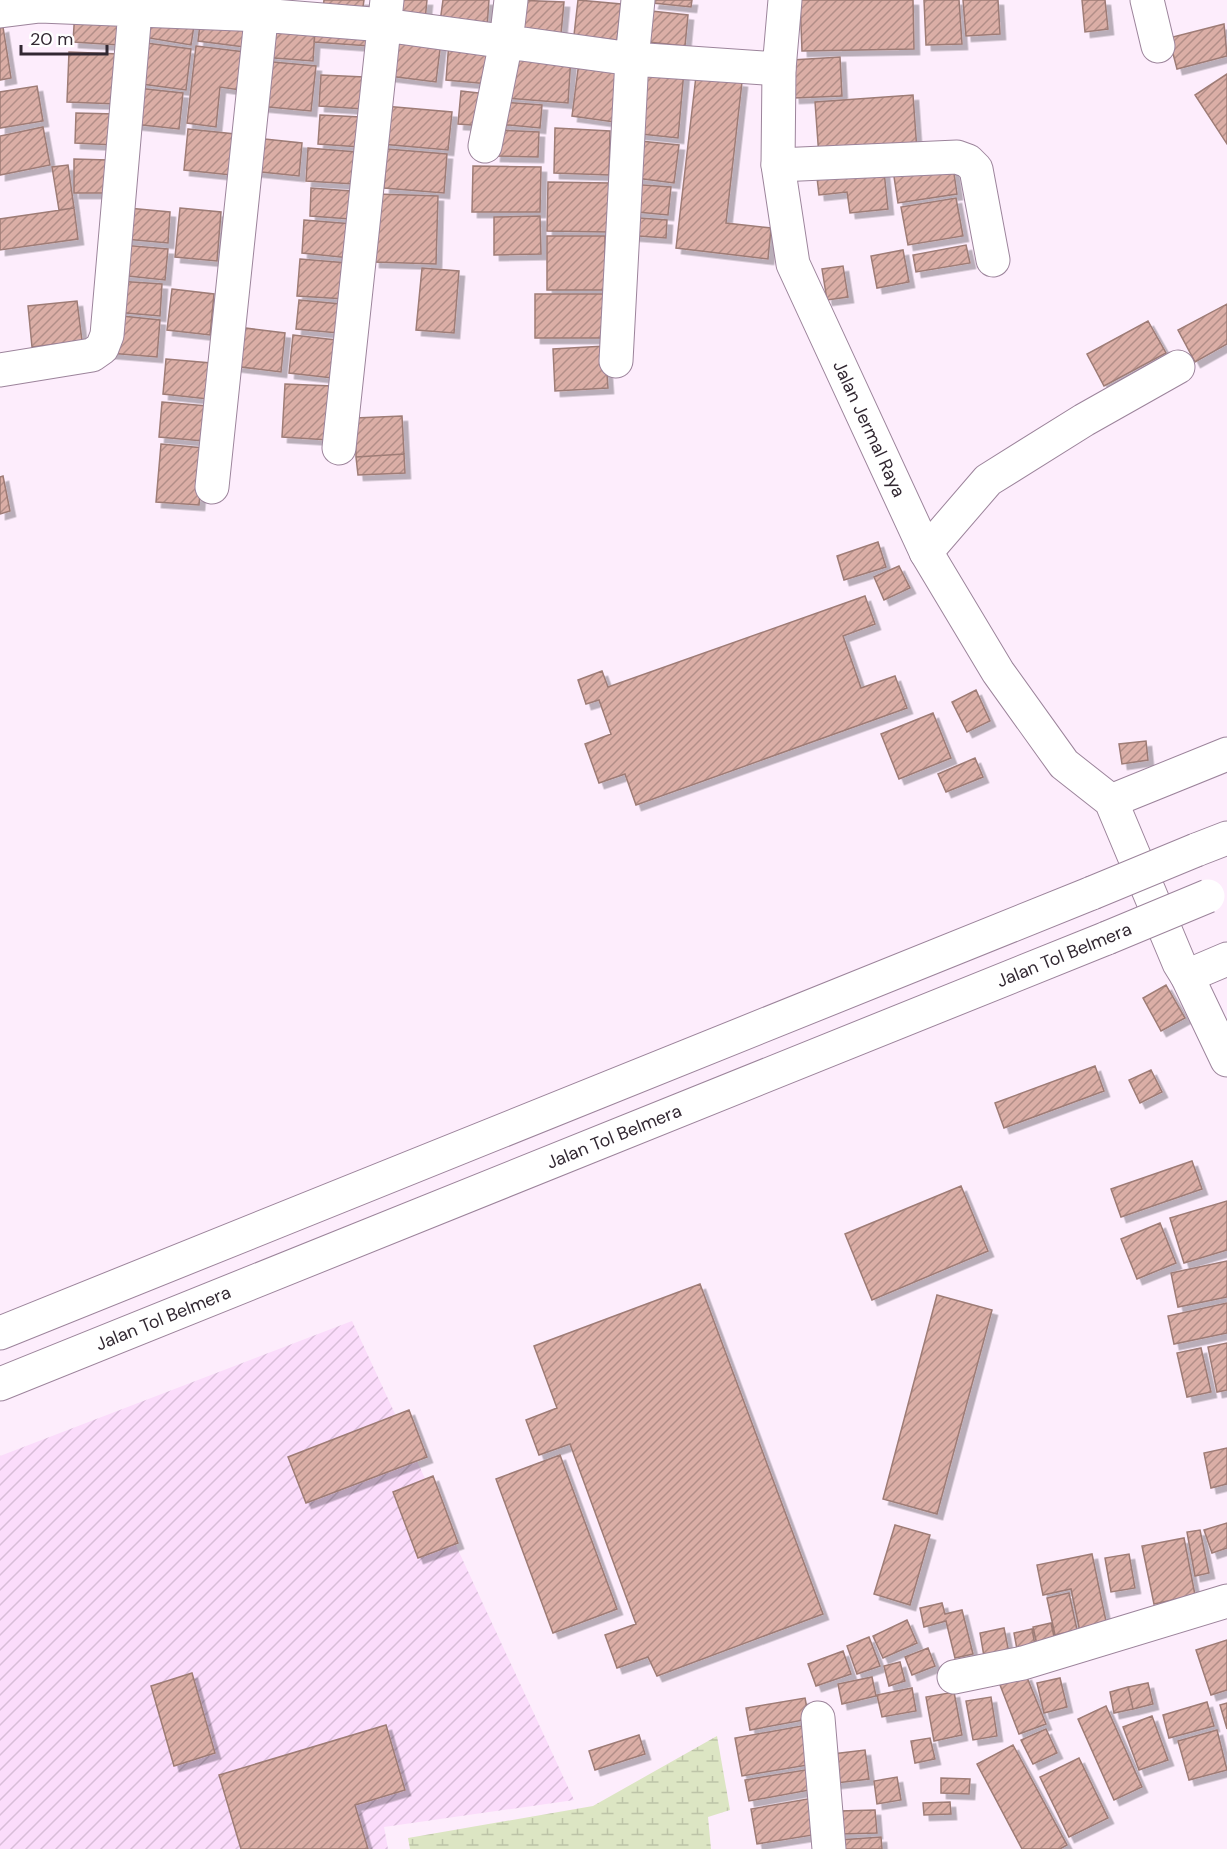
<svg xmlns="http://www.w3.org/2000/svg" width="1227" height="1849" font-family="'DM Sans',sans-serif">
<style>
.industrial{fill:url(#industrial-furrows)}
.wetland{fill:url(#wetland-marsh)}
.building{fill:url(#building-hatch);stroke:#9e7c76;stroke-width:1.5;filter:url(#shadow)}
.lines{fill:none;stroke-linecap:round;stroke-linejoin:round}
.minor-casing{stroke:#9c849b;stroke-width:35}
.tertiary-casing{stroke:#9c849b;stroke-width:35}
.motorway-casing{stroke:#9c849b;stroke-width:35}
.minor{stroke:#fff;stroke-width:33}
.tertiary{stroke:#fff;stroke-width:33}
.motorway{stroke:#fff;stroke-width:33}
.motorway-bridge-casing{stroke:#9c849b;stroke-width:35;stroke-linecap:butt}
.motorway-bridge{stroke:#fff;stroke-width:33}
.labels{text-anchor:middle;stroke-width:5;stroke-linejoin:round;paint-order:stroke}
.street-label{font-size:18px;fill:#322832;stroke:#fff}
</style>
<defs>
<pattern id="industrial-furrows" width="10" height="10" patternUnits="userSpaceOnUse" patternTransform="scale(1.5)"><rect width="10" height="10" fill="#fbdcfb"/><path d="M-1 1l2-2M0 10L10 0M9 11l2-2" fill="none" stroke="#d8bdd8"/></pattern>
<pattern id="wetland-marsh" width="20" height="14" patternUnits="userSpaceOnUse" patternTransform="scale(1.5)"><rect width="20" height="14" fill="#dce5c3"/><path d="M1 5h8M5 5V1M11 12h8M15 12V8" fill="none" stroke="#bdc4a8"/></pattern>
<pattern id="building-hatch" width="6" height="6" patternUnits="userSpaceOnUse" patternTransform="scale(1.5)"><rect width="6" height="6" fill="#dbaea6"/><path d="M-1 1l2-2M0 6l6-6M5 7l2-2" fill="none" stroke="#b28e88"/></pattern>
<filter id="shadow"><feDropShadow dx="5.5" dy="5.5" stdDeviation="0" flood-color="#0004"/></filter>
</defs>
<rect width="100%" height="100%" fill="#fdedfc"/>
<path class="industrial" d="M352 1321 574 1800 384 1827 388 1849H0V1456Z"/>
<path class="wetland" d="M717 1736 730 1810 708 1817 711 1849H410L408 1838 593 1806Z"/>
<path class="building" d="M324 0H364L362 14 323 9Z
M394 0H427L425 20 392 17Z
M443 0H489L487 27 440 22Z
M515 0 564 2 561 34 512 29Z
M578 0 621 4 617 40 574 35Z
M654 0H692L691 7 653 3Z
M800 0H913L914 49 802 51Z
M924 0H959L962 44 926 45Z
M963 0H998L1000 34 966 36Z
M1082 0H1105L1108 29 1085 32Z
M75 10 121 14 119 45 73 42Z
M642 10 688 15 685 46 639 41Z
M147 11 195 19 191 45 143 37Z
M201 16 247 22 244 47 198 41Z
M316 23 371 28 369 46 314 42Z
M1224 24 1227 56 1177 69 1169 38Z
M264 26 315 30 313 61 261 57Z
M3 27 11 78 0 80V28Z
M395 34 441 41 436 82 389 76Z
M139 42 191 49 186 90 134 83Z
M449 42 492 45 489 84 446 80Z
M196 46 245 52 240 90 220 87 216 127 187 123Z
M69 52 119 54 117 104 67 102Z
M509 52 571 56 568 103 506 98Z
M580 54 622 60 614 122 572 116Z
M840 57 842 96 794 98 792 60Z
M262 61 316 66 311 111 258 106Z
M638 67 684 71 678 138 632 133Z
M1227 74V144L1195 95Z
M321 75 364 77 363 109 319 106Z
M696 76 742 82 726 223 771 228 768 259 676 248Z
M37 86 43 121 0 128V92Z
M137 88 183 93 179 129 133 124Z
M461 91 487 94 485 126 458 124Z
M913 95 917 151 819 157 815 102Z
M500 102 542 105 540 128 498 124Z
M384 106 452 112 448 150 381 144Z
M76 113 115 114 114 145 75 143Z
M320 115 361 117 360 147 318 144Z
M43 127 50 165 0 175V136Z
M555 128 610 131 609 175 554 173Z
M188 129 235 134 231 175 184 170Z
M497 130 539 132 538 157 495 156Z
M255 138 302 143 299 176 252 171Z
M640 141 679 145 674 183 636 178Z
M308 148 357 152 354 184 306 181Z
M387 149 447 154 444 193 384 188Z
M74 159 108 160V193H74Z
M952 160 957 194 898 203 893 170Z
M883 162 888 209 850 213 847 192 819 195 816 169Z
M68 165 74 208 59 210 52 167Z
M473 166 541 167 540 212H472Z
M548 182 609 183V232L547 231Z
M629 184 671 187 668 215 627 211Z
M311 188 351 191 350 219 310 216Z
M376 194 438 196 436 264 374 262Z
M956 198 963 236 908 245 901 207Z
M74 208 78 239 0 250V219Z
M128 208 170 212 168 243 125 239Z
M180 208 221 212 217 261 175 257Z
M540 216 541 254 494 255V217Z
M626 217 667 220 666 238 625 235Z
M304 220 353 224 350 258 302 253Z
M547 236H605V290H547Z
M122 245 168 249 165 280 119 275Z
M966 245 970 263 916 272 913 255Z
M903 250 909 282 877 288 871 256Z
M300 259 348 263 345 299 297 296Z
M843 266 848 297 827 300 822 269Z
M422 268 459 271 454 333 416 330Z
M117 281 162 284 160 316 115 312Z
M172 289 214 294 210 335 167 330Z
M535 294H604L605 338H535Z
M299 300 341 304 338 333 296 329Z
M77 301 82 341 32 347 28 306Z
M1227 304V344L1195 362 1178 330Z
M112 315 160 320 157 357 109 353Z
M1148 321 1166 353 1104 386 1087 354Z
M237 327 285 333 281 372 233 366Z
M293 335 336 340 332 378 289 373Z
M605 346 608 388 555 391 553 349Z
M166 359 211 363 208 399 163 394Z
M285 384 332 386 329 440 282 437Z
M162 402 207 406 203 441 159 437Z
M402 416 404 454 356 457 355 418Z
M161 444 204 448 199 505 156 502Z
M404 454 405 473 358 475 356 457Z
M3 476 10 511 0 514V477Z
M878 542 886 567 844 580 837 556Z
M899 566 910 588 884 600 874 577Z
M865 596 875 624 843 636 861 688 895 676 907 708 636 805 625 774 599 783 585 744 611 734 599 700 586 704 578 680 602 671 608 687Z
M976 690 990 721 967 732 952 702Z
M933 713 951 758 899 779 881 734Z
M1146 741 1148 760 1122 764 1119 744Z
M975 758 983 777 946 792 938 774Z
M1166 985 1185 1018 1161 1031 1143 998Z
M1095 1066 1104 1091 1004 1128 995 1103Z
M1151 1070 1162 1092 1140 1103 1129 1080Z
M1192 1161 1202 1189 1121 1217 1111 1189Z
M961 1186 988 1251 872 1300 845 1234Z
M1227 1201V1250L1184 1263 1170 1218Z
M1160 1223 1176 1263 1137 1279 1121 1239Z
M1227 1261V1297L1178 1307 1171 1273Z
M700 1284 823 1614 657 1676 648 1657 617 1668 605 1635 636 1624 570 1444 539 1455 526 1420 557 1408 534 1346Z
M937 1295 992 1310 937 1514 883 1499Z
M1227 1303V1333L1174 1344 1168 1316Z
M1227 1343V1390L1217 1392 1208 1347Z
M1201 1348 1211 1392 1187 1397 1177 1353Z
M409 1410 427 1457 306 1503 288 1457Z
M1227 1448V1484L1211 1488 1204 1453Z
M560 1455 617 1609 553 1633 496 1479Z
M433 1476 458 1543 418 1558 393 1492Z
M1227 1523V1548L1212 1553 1204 1530Z
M895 1525 930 1535 910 1605 874 1594Z
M1200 1530 1209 1573 1195 1576 1187 1532Z
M1184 1538 1195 1595 1154 1604 1142 1546Z
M1092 1554 1107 1626 1080 1632 1071 1589 1043 1595 1037 1565Z
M1129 1554 1135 1588 1111 1592 1105 1558Z
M1069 1593 1077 1630 1055 1635 1047 1598Z
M942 1603 945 1614 962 1610 973 1654 955 1658 946 1621 924 1627 920 1608Z
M907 1620 917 1643 883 1658 873 1636Z
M1051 1623 1057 1650 1039 1654 1033 1627Z
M1004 1628 1011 1663 986 1668 980 1633Z
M1032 1629 1037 1656 1019 1660 1014 1633Z
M869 1637 880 1666 857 1674 847 1646Z
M1227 1640V1690L1211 1695 1196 1650Z
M928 1648 935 1666 912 1675 905 1657Z
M843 1651 851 1674 816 1686 808 1664Z
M900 1662 905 1681 889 1686 884 1666Z
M192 1673 215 1753 174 1766 151 1686Z
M1026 1675 1046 1724 1019 1734 1000 1685Z
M872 1677 876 1696 842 1704 838 1684Z
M1060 1678 1067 1707 1044 1713 1037 1683Z
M1148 1683 1153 1704 1133 1709 1128 1687Z
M1128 1687 1133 1709 1114 1713 1110 1692Z
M912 1688 916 1711 882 1717 877 1695Z
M954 1692 962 1735 934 1741 926 1697Z
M991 1697 997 1736 973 1740 966 1701Z
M805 1698 809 1719 750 1730 746 1708Z
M1207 1702 1214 1726 1169 1738 1163 1715Z
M1227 1703V1729L1220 1705Z
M1106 1706 1142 1787 1114 1800 1078 1719Z
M1152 1716 1168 1760 1139 1770 1123 1727Z
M386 1725 405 1790 355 1805 368 1849H241L219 1775Z
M807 1725 814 1764 742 1776 735 1738Z
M1046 1729 1057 1753 1033 1764 1021 1740Z
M1217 1730 1227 1770 1189 1780 1178 1741Z
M639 1735 645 1754 595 1770 589 1751Z
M930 1738 935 1759 915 1763 911 1741Z
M1013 1745 1067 1845 1060 1849H1022L977 1764Z
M865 1750 869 1779 828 1784 824 1755Z
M1079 1758 1108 1818 1069 1837 1040 1777Z
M811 1769 815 1789 749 1801 745 1780Z
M897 1777 901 1800 877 1804 874 1781Z
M941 1778 970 1779 969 1794 941 1793Z
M813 1798 819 1834 757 1844 751 1809Z
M950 1802 951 1814 924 1815 923 1803Z
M875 1810 877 1833 840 1834 839 1811Z
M881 1837 882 1849H839V1840Z"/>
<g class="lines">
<g class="minor-casing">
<path id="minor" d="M1147 0 1158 46
M0 11 40 6 261 15 384 25 632 59 779 69
M485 146 506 42 511 0
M778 165 957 157 968 161 976 169 993 260
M616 361 632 59 638 0
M0 370 92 355 102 348 107 335 136 0
M339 448 387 0
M212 487 263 0
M926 552 988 480 1084 420 1178 367
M1187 976 1227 959
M954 1677 1023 1663 1227 1601
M818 1718 829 1849"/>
</g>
<g class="tertiary-casing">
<g id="tertiary">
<path id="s1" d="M785 0 779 69 778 165 793 264 926 552 998 672 1064 764 1111 801 1179 963 1187 976 1227 1060"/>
<path d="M1111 801 1227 754"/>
</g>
</g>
<g class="motorway-casing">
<g id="motorway">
<path d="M1196 850 1227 838"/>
<path d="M0 1333 1092 893"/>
<path id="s2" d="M0 1384 1107 938"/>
</g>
</g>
<use href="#minor" class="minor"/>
<use href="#tertiary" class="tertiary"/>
<use href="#motorway" class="motorway"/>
<g class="motorway-bridge-casing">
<path id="motorway-bridge" d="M1092 893 1196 850
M1107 938 1208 896"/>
</g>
<use href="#motorway-bridge" class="motorway-bridge"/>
</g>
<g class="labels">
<g class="street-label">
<text dy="6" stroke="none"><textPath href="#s1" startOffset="447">Jalan Jermal Raya</textPath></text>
<text transform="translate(1064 955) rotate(-22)" y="6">Jalan Tol Belmera</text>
<text dy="6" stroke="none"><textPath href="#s2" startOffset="662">Jalan Tol Belmera</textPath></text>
<text dy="6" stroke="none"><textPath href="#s2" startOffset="176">Jalan Tol Belmera</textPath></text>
</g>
</g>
<path d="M21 45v9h86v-9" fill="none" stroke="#322832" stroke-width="3"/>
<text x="30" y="45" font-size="18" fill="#322832" stroke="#ffffff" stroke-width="4.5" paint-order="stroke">20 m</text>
</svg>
